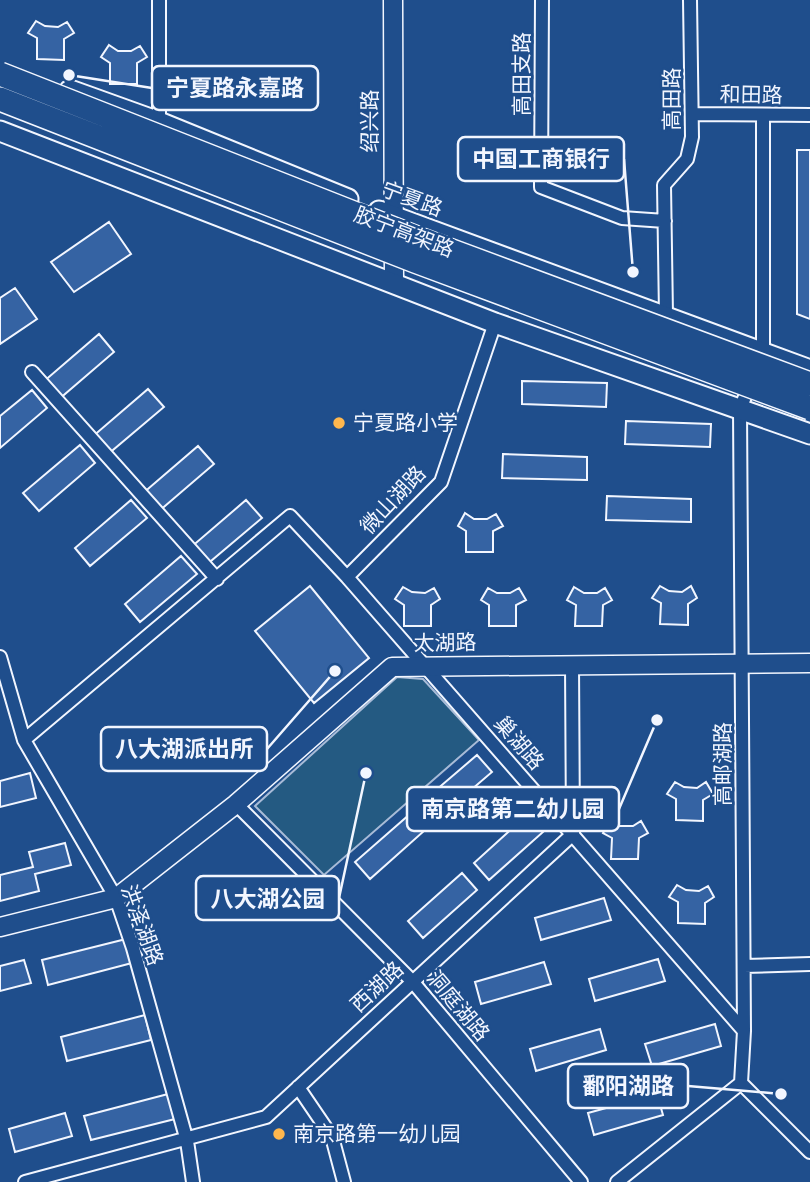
<svg xmlns="http://www.w3.org/2000/svg" width="810" height="1182" font-family="'Archivo Narrow','Noto Sans SC',sans-serif">
<style>
.green{fill:#245a82;stroke:#a8bbd7;stroke-width:2}
.building{fill:#3563a3;stroke:#f2f6ff;stroke-width:2}
.lines{fill:none;stroke-linecap:round;stroke-linejoin:round}
.street-casing{stroke:#f2f6ff;stroke-width:16}
.secondary-casing{stroke:#f2f6ff;stroke-width:21}
.primary-casing{stroke:#f2f6ff;stroke-width:23}
.street{stroke:#1f4e8c;stroke-width:12}
.secondary{stroke:#1f4e8c;stroke-width:18}
.primary{stroke:#1f4e8c;stroke-width:19}
.highway-bridge-casing{stroke:#f2f6ff;stroke-width:26;stroke-linecap:butt}
.highway-bridge{stroke:#1f4e8c;stroke-width:23}
.poi-dot{fill:#ffb74d;stroke:#1f4e8c;stroke-width:2.5}
.labels{text-anchor:middle;stroke-width:5;stroke-linejoin:round;paint-order:stroke}
.street-label{font-size:21px;fill:#f2f6ff;stroke:#1f4e8c}
.poi-label{font-size:21px;fill:#f2f6ff;stroke:#1f4e8c;text-anchor:start}
.leader{fill:none;stroke:#f2f6ff;stroke-width:2.5}
.callout-dot{fill:#f2f6ff;stroke:#1f4e8c;stroke-width:2.5}
.callout{fill:#1f4e8c;stroke:#f2f6ff;stroke-width:2.5}
.callout-label{font-size:23px;text-anchor:middle;font-weight:bold;fill:#f2f6ff}
</style>
<rect width="100%" height="100%" fill="#1f4e8c"/>
<path class="green" d="M397 677 423 679 479 740 324 875 255 806Z"/>
<path class="building" d="M36 21 45 26 58 27 67 22 74 33 64 39V60L37 59V38L28 33Z
M109 45 118 51H131L140 46 147 57 137 63V84H110V63L101 57Z
M797 150H810V319L797 314Z
M109 222 131 254 74 292 51 262Z
M15 288 37 319 0 344V298Z
M99 334 114 352 58 400 43 382Z
M522 381 607 383 606 407 522 404Z
M148 389 164 407 107 455 92 437Z
M32 390 47 408 0 448V416Z
M626 421 711 424 710 447 625 444Z
M80 445 95 463 39 511 23 493Z
M198 446 214 464 158 512 142 494Z
M503 454 587 457V480L502 478Z
M607 496 691 499V522L606 520Z
M131 500 147 518 90 566 75 548Z
M246 500 262 518 205 566 190 548Z
M465 513 474 519H487L496 514 503 526 493 531V552H466V531L458 526Z
M181 556 197 574 140 622 125 604Z
M310 586 369 658 314 703 255 631Z
M660 586 669 591 682 592 691 586 697 598 688 604V625L660 624 661 603 652 598Z
M403 587 412 592 425 593 434 588 440 599 431 605V626H404V605L395 599Z
M574 587 584 593H597L605 588 612 600 603 605 602 626H575L576 605 567 600Z
M488 588 497 593H510L519 588 526 600 516 605V626H489V605L481 600Z
M477 755 492 772 437 819 422 802Z
M30 773 36 798 0 807V781Z
M675 782 684 787 697 788 706 782 713 794 703 800V821L676 820V799L667 794Z
M410 814 424 831 370 879 355 862Z
M527 815 543 832 489 880 474 863Z
M610 820 619 826H633L641 821 648 833 639 838 638 859H611L612 838 603 833Z
M65 843 71 865 35 874 39 891 0 901V875L33 867 29 852Z
M462 873 477 890 423 938 408 921Z
M677 885 686 890 699 891 708 886 714 897 705 903V924L678 923V902L669 897Z
M604 898 611 920 541 940 535 918Z
M126 939 132 963 48 985 42 960Z
M658 959 665 981 595 1001 589 979Z
M24 960 31 983 0 991V966Z
M544 962 551 984 481 1004 475 982Z
M145 1015 151 1040 67 1061 61 1037Z
M715 1024 721 1046 652 1066 645 1044Z
M600 1029 606 1050 536 1071 530 1049Z
M168 1094 175 1119 91 1140 84 1116Z
M657 1094 663 1115 594 1135 588 1113Z
M65 1113 72 1136 15 1152 9 1129Z"/>
<g class="lines">
<g class="street-casing">
<path id="street" d="M542 0 541 187 622 218 665 221
M692 114 810 115
M159 126V0
M666 315 664 185 687 159 692 137 690 0
M760 359 763 351V115
M32 372 217 579
M751 382 740 409 744 1031 741 1083 810 1152
M347 577 441 482 495 323
M0 657 24 740 116 898 133 948 187 1141 193 1182
M24 740 290 516 347 577 744 1031
M236 804 412 981 581 1182
M744 966 810 964
M298 1087 332 1137 344 1182
M25 1182 266 1117 573 834 572 663
M617 1182 741 1083"/>
</g>
<g class="secondary-casing">
<path id="secondary" d="M393 0 394 283
M0 927 116 898 236 804 392 667 810 663"/>
</g>
<g class="primary-casing">
<path id="primary" d="M70 90 159 122 348 199
M0 131 495 323 810 434
M379 211 810 370"/>
</g>
<use href="#street" class="street"/>
<use href="#secondary" class="secondary"/>
<use href="#primary" class="primary"/>
<g class="highway-bridge-casing">
<path id="highway-bridge" d="M0 74 422 240 810 384
M0 99 415 261 810 408"/>
</g>
<use href="#highway-bridge" class="highway-bridge"/>
</g>
<g class="poi-dot">
<circle cx="339" cy="423" r="7"/>
<circle cx="279" cy="1134" r="7"/>
</g>
<g class="labels">
<g class="street-label">
<text transform="translate(522 74) rotate(-90)" y="7">高田支路</text>
<text transform="translate(751 95) rotate(1)" y="7">和田路</text>
<text transform="translate(672 99) rotate(-90)" y="7">高田路</text>
<text transform="translate(370 121) rotate(-90)" y="7">绍兴路</text>
<text transform="translate(412 199) rotate(20)" y="7">宁夏路</text>
<text transform="translate(404 232) rotate(21)" y="7">胶宁高架路</text>
<text transform="translate(393 500) rotate(-47)" y="7">微山湖路</text>
<text transform="translate(445 643) rotate(-1)" y="7">太湖路</text>
<text transform="translate(519 743) rotate(49)" y="7">巢湖路</text>
<text transform="translate(723 764) rotate(-90)" y="7">高邮湖路</text>
<text transform="translate(142 925) rotate(70)" y="7">洪泽湖路</text>
<text transform="translate(377 987) rotate(-43)" y="7">西湖路</text>
<text transform="translate(458 1006) rotate(50)" y="7">洞庭湖路</text>
</g>
<g class="poi-label">
<text x="353" y="430">宁夏路小学</text>
<text x="293" y="1141">南京路第一幼儿园</text>
</g>
</g>
<path class="leader" d="M69 75L152 88M633 272L624 159M335 671L267 749M657 720L619 809M366 773L339 898M781 1094L688 1086"/>
<g class="callout-dot">
<circle cx="69" cy="75" r="7"/>
<circle cx="633" cy="272" r="7"/>
<circle cx="335" cy="671" r="7"/>
<circle cx="657" cy="720" r="7"/>
<circle cx="366" cy="773" r="7"/>
<circle cx="781" cy="1094" r="7"/>
</g>
<g class="callout">
<rect x="152" y="66" width="166" height="44" rx="7"/>
<rect x="458" y="137" width="166" height="44" rx="7"/>
<rect x="101" y="727" width="166" height="44" rx="7"/>
<rect x="407" y="787" width="212" height="44" rx="7"/>
<rect x="196" y="876" width="143" height="44" rx="7"/>
<rect x="568" y="1064" width="120" height="44" rx="7"/>
</g>
<g class="callout-label">
<text x="235" y="96">宁夏路永嘉路</text>
<text x="541" y="167">中国工商银行</text>
<text x="184" y="757">八大湖派出所</text>
<text x="513" y="817">南京路第二幼儿园</text>
<text x="268" y="907">八大湖公园</text>
<text x="628" y="1094">鄱阳湖路</text>
</g>
</svg>
